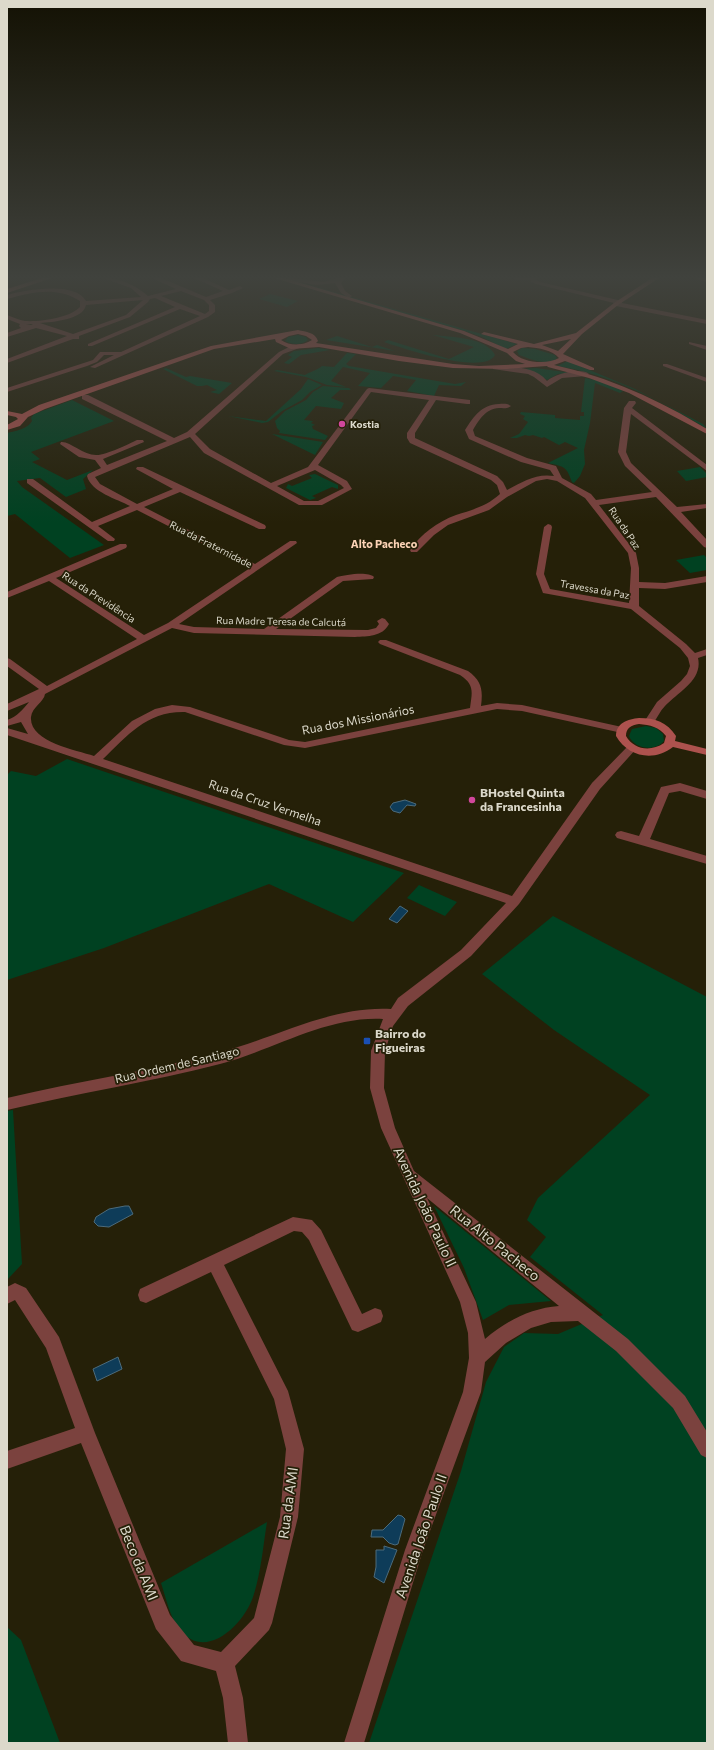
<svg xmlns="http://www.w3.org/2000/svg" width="714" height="1750" font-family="Commissioner,sans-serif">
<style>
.green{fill:#004121}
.water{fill:#0e3c59;stroke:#4c6b7b}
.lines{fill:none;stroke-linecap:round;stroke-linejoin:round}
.street{fill:#7b423e;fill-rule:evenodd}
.secondary{fill:#ad524e;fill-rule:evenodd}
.hotel-dot{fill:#d1479c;stroke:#252008;stroke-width:1.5}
.transit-dot{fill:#1a4fb4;stroke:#252008;stroke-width:1.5}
.labels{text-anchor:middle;stroke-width:3.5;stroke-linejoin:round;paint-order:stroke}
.far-poi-label{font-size:10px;font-weight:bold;fill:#dcd9cb;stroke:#252008;text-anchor:start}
.far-street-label{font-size:10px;fill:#dcd9cb;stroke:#252008}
.far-neighbourhood-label{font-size:11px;font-weight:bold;fill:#fbd2b5;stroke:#252008}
.street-label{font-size:12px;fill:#dcd9cb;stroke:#252008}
.poi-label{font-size:12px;font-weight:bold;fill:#dcd9cb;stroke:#252008;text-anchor:start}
.near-street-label{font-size:14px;fill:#dcd9cb;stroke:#252008}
</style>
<rect width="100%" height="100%" fill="#252008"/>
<path class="green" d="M281 278H285L517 344 506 349 482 337 464 331Z
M270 294 298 301 287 307 259 299Z
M298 335 306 337 308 340C302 345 292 345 285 341L288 337Z
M433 335C451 337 486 337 495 355 484 376 402 348 384 342L388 340 449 359 474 347Z
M337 336 372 347 377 345 395 351 326 340Z
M318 348 330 350 301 355 289 364 284 363 292 357 288 355 294 351Z
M522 348 535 349 555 355 557 359C545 366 530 359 519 355L517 351Z
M347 353 356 354 346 364 349 366 455 384 466 382 461 386 439 385 434 396 407 391 416 380 393 376 381 388 358 386 370 373 343 367 331 381 346 387 327 385 306 377 274 371 277 370 305 375C309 372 316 371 322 366L334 367Z
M568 361 635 389 703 424 707 429C662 401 610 374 557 366Z
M166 368 186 377 190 376 232 383 219 394 210 392 217 390 207 385 202 386H197L163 369Z
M536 368 572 373 558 374 547 380 536 373 520 369Z
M585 378 601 381 623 391 620 393 595 383 590 423 584 450 585 464 580 476 574 483 572 482C566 466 565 467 548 463L578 448 565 442 559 445 544 437 542 438 533 435 529 436 525 435 517 438H510L519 434 528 422 523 419 525 416 520 414 521 412 555 415V418L580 420V416H584V412H581Z
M308 379 322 385 310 392 302 400 282 411 268 422 262 423 228 416 266 421 301 389Z
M323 386 349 388 351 390H340L331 398 344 403 341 409 316 406 304 420 313 421 311 423 315 425 312 426 313 429 328 436 325 440 279 433 280 431 277 428 275 421 285 411 306 400 313 392Z
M72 400 114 421 31 452 40 459 32 462 67 480 93 470 83 479 86 489 66 497 40 478 17 481 22 487 104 545 70 558 15 514 7 516V433C15 431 28 429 32 421L31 418 34 414Z
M272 434 323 442 315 455Z
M700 467 707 474V477L686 481 677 471Z
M315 474 338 485V489L332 487 312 496 316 498 310 500 286 488 288 484 292 486 312 478 309 475Z
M704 555 707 558V570L690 573 676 560Z
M646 726 656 728 663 734 664 741C655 752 634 749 629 736L632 729Z
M67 759 404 873 353 922 269 884 104 948 7 980V775L11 771 36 776Z
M419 885 457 902 445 916 407 898Z
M553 916 707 997V1743H369L461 1471 486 1382 504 1347 524 1333 558 1334 603 1315 530 1257 546 1237 527 1220 538 1198 650 1095 554 1030 482 974Z
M13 1110 22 1264 7 1280V1111Z
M434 1206 551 1301 509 1305 483 1320 464 1268Z
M267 1522C263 1547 261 1573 253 1597 244 1624 206 1662 180 1630 170 1618 166 1598 161 1583Z
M7 1627 21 1640 60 1743H7Z"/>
<path class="water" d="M405 800 416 804 415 806 407 805 400 813 393 811 390 807 393 803Z
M400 906 408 911 397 923 389 919Z
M125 1206H129L133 1214 109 1227 98 1226 94 1222 96 1217 109 1209Z
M118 1357 122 1369 97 1381 93 1369Z
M398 1515 402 1516 405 1519 398 1544 395 1545 389 1543 383 1537H371L372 1530H383Z
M384 1546 397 1550 384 1583 374 1577 376 1567V1550H384Z"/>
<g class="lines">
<path class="street" d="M103 278C121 278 135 285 148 296L176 289 152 278H161L206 297 223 291 194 278H203L229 290 240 286 243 288 232 293 210 300 215 305V312L208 317 95 368 90 367 114 355H104L97 362 87 366 7 392V388L93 360 100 352H121L200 316 180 309 92 346H88V344L175 307 155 298 150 299 148 302 130 317 79 336V339H73L7 363V359L67 336 36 328 7 337V333L21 328 19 326 20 324 7 319V315C13 317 19 320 25 321 41 322 69 318 80 307V301C57 286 32 292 7 299V295C25 290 75 281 86 301L141 297 131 288ZM181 291 204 300 209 305V311L205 314 161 296ZM143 300 126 315 73 334 40 323C52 322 83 320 86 305ZM31 324 33 325H26Z
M289 278 324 282 337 278H345L341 283 345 291 352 296 349 298 341 293 335 283 317 285 291 281Z
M514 278H537L536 280 540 282 622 301V303L707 320V324L616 306 613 304 614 303 536 284 531 282 530 280H517Z
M689 342 707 346V350L689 344Z
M300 344 302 345V347L283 354 195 434 210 449 271 483 308 467 367 389 369 388 470 400V404H467L436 400 415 433V438L497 476 503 482 507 490C522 482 536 473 554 476L550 470 521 462 469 439 465 430C474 416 481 405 499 404 503 404 507 403 511 406 507 409 503 408 499 408 485 409 479 420 473 430L475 436 527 458 556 466 562 478 591 494 596 500 652 492 625 466 618 452 624 408 629 401H635L636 403 632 408 707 465V471L631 414 626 452 631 463 677 507 707 504V508L681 512 707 540V548L704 547 656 497 599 505 636 553 639 568V582L665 583 707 576V582L665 589 639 588V606L686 644 695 653 707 649V655L698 658C703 680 678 692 665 706 660 711 657 718 653 724L649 725 644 722 657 702 681 681 687 674 690 666 688 658 680 648 631 609 543 593 536 574 544 527 548 524 551 525 552 527 544 574 550 589 629 603 631 568 628 553 585 498 557 481 547 479 536 481 507 497 489 510 448 525 434 535 417 552H411L410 550C421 534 437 522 456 515 472 510 487 506 500 494L497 485 491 480 410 443 407 438V433L429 400 371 392 318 465 347 481 352 489 322 505H299L204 453 190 437 95 477 100 484 137 504 173 489 136 469 137 467H143L265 525 266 527 265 529H259L180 492 144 507 255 564 290 541H296L297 543 179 624 194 627 264 629 337 577C345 575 368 571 374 577L373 579 343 581 276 629 368 630 376 628 379 624 377 621 382 618 385 619 389 624C382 637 368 636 355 637L194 633 172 628 45 694C44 702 32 707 31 717 29 742 76 750 94 756L132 721 155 709 172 705 190 707 289 740 305 742 470 708C472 692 475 685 460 675L380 644 378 642 380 640H386L468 671C482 681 483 690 481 706L497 703 522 705 622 727 627 730 622 733 522 711 497 709 305 748 284 745 185 712C147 711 128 735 103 759L512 896 592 783 628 746H636L637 748 600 789 519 904 471 956 408 1006 393 1026 385 1051 384 1088 395 1128 414 1171 628 1339 685 1396 707 1432V1458L701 1455 673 1408 616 1351 578 1321 551 1322 531 1328 506 1343 485 1362 481 1392 423 1550 364 1743H344L405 1550 463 1392 469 1358 468 1333 460 1302 381 1128 370 1088 371 1051 383 1019C326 1016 274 1050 220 1064 150 1082 78 1093 7 1110V1098C78 1081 151 1071 221 1052 278 1037 330 1006 391 1009L398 998 461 950 506 903 7 735V728L28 734 21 722 7 726V720C18 716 22 710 29 702L7 711V704L39 689 7 666V658L10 659 47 686 137 639 49 581 7 598V592L120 544H126L127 546 126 548 56 578 144 635 168 623 250 568 137 510 98 526 115 539 114 541H108L27 483V479H33L92 522 130 506C117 499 91 492 87 476L88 474 101 468 95 460 79 457 60 444 61 442C70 441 83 455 96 455 104 456 129 444 137 440H143L144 442 103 459 107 465 167 441 82 399V395H88L174 438 187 432 279 352 289 347ZM315 470 341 485 344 488 318 501H304L277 486ZM427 1198 559 1306C531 1308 506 1321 485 1339L476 1302Z
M663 364H667L707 378V382L663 366Z
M495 366C512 367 535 366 547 381 555 374 581 367 589 374L586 376 562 378 547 387 534 377 528 374 493 369V367Z
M680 783 707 791V799L680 791 669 793 650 839 707 856V864L617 838 615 835 617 832 621 831 639 836 661 787Z
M293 1217 312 1220 321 1230 362 1314 375 1308 381 1310 383 1316 381 1322 358 1332 352 1330 309 1240 302 1232 294 1231 224 1265 288 1391 304 1449 298 1517 272 1623 269 1630 235 1666 243 1698 248 1743H228L223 1698 216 1671 181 1661 156 1629 81 1443 7 1469V1451L75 1428 46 1348 15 1300 7 1304V1287L15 1283 26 1288 59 1337 95 1433 170 1615 194 1645 221 1652 254 1618 280 1517 286 1449 274 1399 211 1272 146 1303 140 1301 138 1295 140 1289Z"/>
<path class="secondary" d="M42 278H52L7 293V289Z
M274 278H284L464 331 508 349 518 344 481 334 484 332 534 344 576 333 614 303 652 278H659L618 305 582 334 563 354 594 368V370H590L565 361 554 365C609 377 659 400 707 429V434L629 393 589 378 548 367 547 366 506 369 453 368 399 361 319 347 291 349 276 342 275 339 214 349 45 409 28 417 20 426 7 430V425L18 419 16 417 7 415V411L22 414 39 405 211 346 298 330C306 332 315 332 318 341L316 343 453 364 479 366 525 364 516 361 507 353 460 333ZM298 334 306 336 312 340C302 346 290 346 281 340L289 336ZM571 339 558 351 542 345ZM528 347C539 348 552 350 559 358 547 365 522 363 513 352L521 348Z
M696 278H707V282L697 279Z
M639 718C655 718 667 722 676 736L675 741 707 749V755L673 747C654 762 628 757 616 736 616 723 628 719 639 718ZM639 724C650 725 659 727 666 736L664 743C651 752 634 750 626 736 626 728 631 725 639 724Z"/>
</g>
<linearGradient id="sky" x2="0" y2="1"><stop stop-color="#141204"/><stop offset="0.53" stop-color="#40423d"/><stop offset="1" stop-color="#40423d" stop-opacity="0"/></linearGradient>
<rect width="714" height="523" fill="url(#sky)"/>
<g class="hotel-dot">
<circle cx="342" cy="424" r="4"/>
<circle cx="472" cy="800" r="4"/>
</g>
<rect class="transit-dot" x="363" y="1037" width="8" height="8" rx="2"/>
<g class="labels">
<g class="far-poi-label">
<text x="350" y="428">Kostia</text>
</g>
<g class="far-street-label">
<text transform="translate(625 528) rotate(56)" y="4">Rua da Paz</text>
<text transform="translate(211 544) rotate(27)" y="4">Rua da Fraternidade</text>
<text transform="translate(595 589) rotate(10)" y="4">Travessa da Paz</text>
<text transform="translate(99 597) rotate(33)" y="4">Rua da Previdência</text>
<text transform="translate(281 621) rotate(1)" y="4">Rua Madre Teresa de Calcutá</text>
</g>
<g class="far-neighbourhood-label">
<text x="384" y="548">Alto Pacheco</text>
</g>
<g class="street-label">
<text transform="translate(358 720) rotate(-11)" y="4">Rua dos Missionários</text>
<text transform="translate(265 803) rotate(19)" y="4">Rua da Cruz Vermelha</text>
<text transform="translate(177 1065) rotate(-13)" y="4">Rua Ordem de Santiago</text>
</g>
<g class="poi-label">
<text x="480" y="797">BHostel Quinta<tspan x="480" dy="14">da Francesinha</tspan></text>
<text x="375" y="1038">Bairro do<tspan x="375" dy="14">Figueiras</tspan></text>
</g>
<g class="near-street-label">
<text transform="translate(425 1207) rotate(65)" y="5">Avenida João Paulo II</text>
<text transform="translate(495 1243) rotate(39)" y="5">Rua Alto Pacheco</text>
<text transform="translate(288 1503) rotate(-82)" y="5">Rua da AMI</text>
<text transform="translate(421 1536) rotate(-71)" y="5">Avenida João Paulo II</text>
<text transform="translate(139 1563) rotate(68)" y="5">Beco da AMI</text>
</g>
</g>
<rect width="714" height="1750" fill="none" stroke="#dcd9cb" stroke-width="16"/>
</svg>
